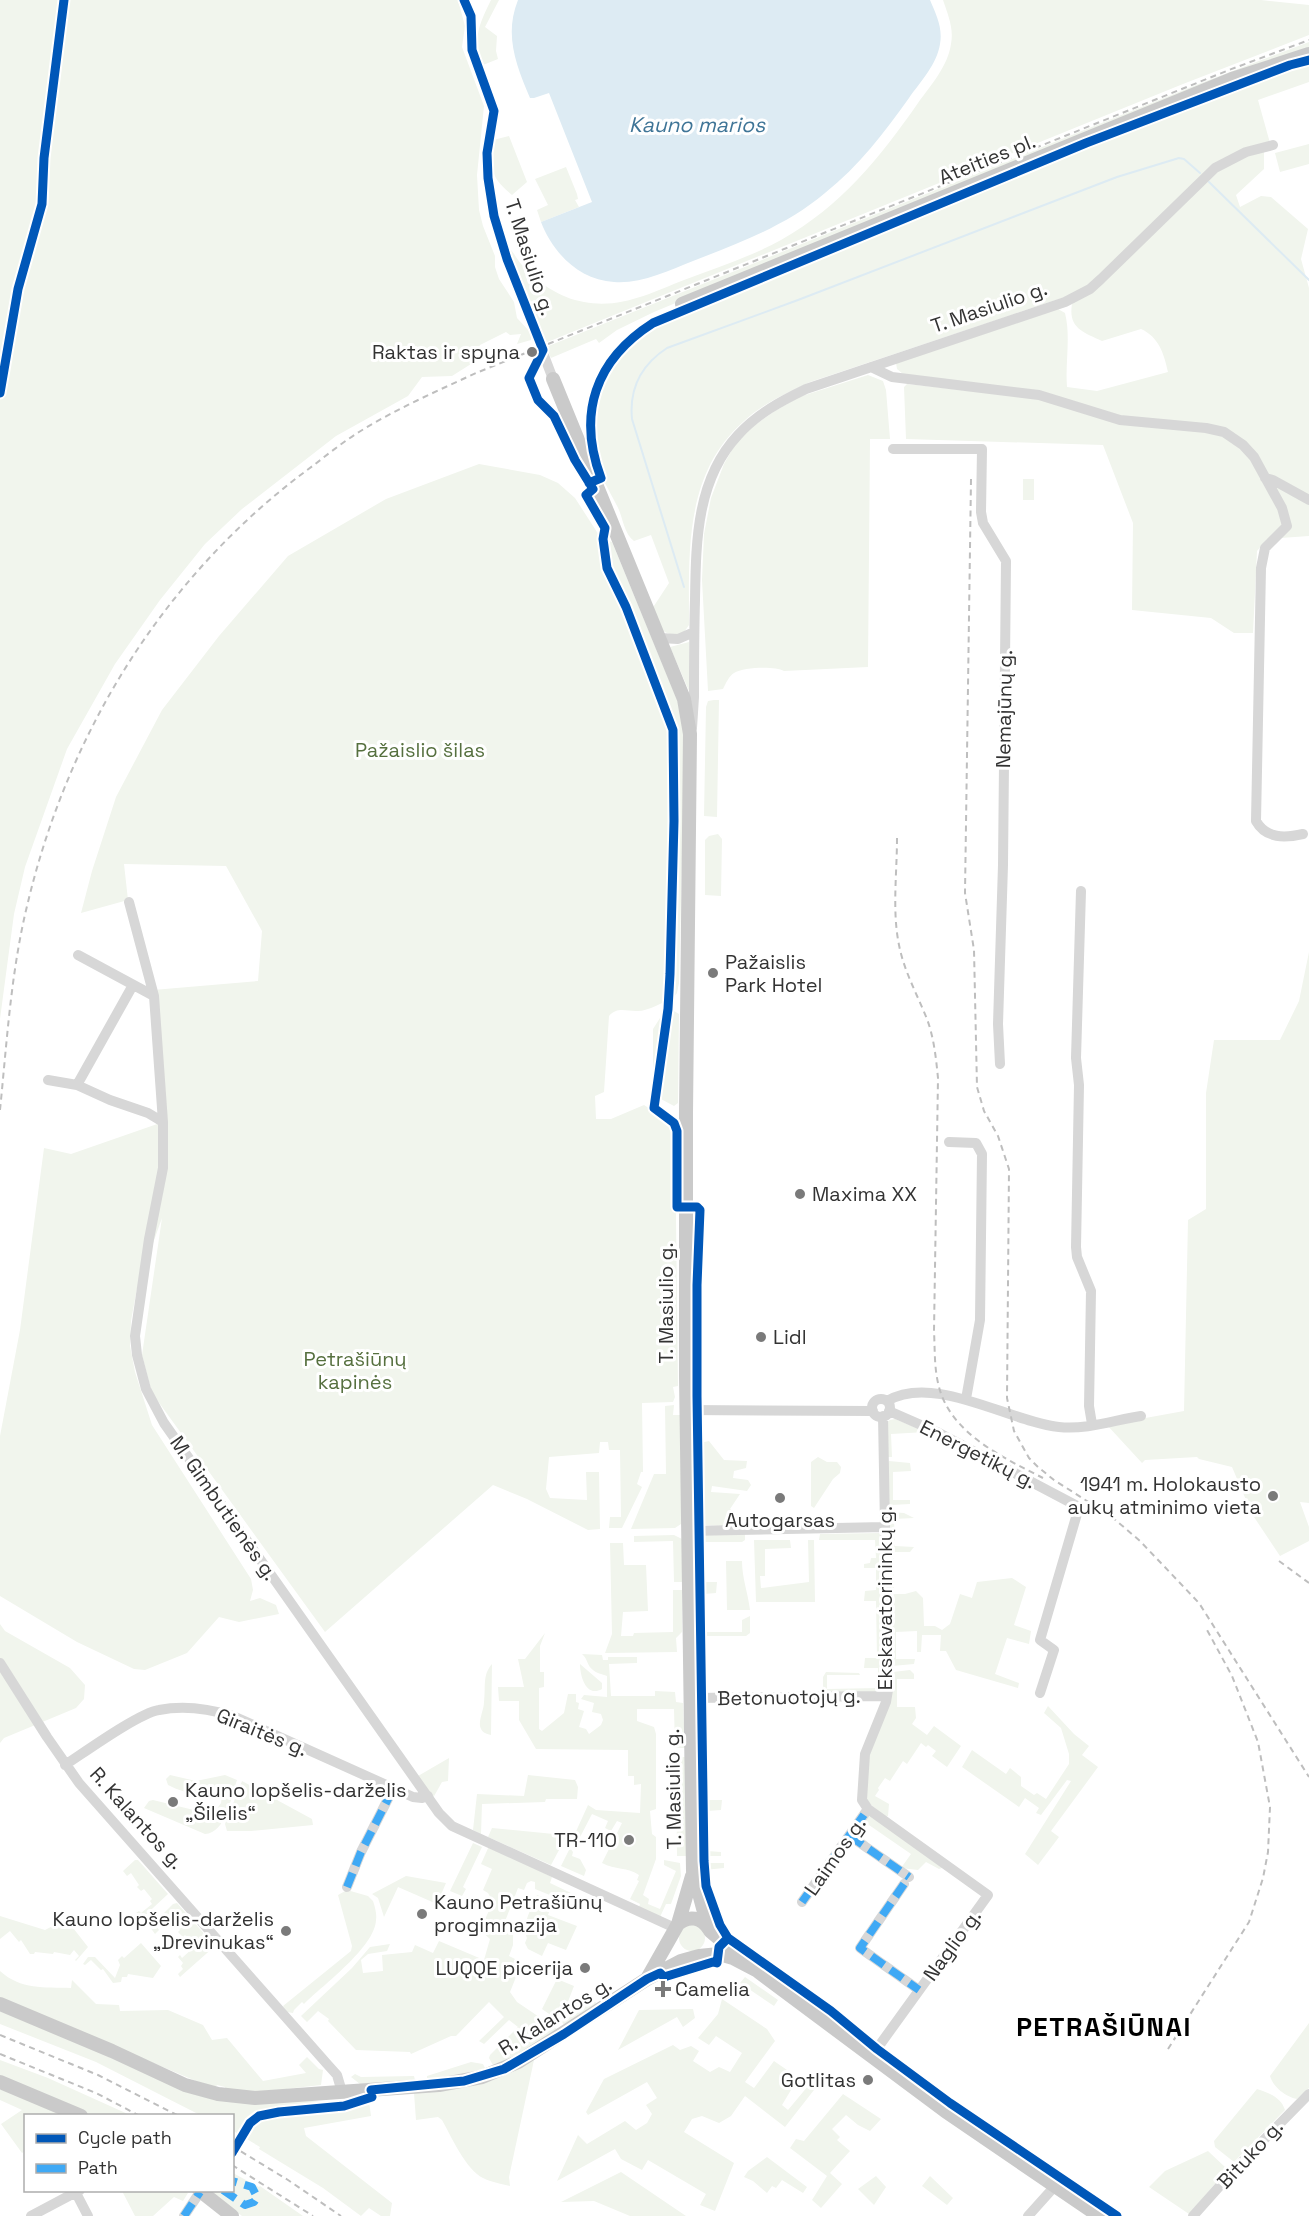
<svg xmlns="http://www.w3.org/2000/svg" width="1309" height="2216" font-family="'Space Grotesk',sans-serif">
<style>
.green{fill:#f1f5ed}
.water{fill:#ddebf3}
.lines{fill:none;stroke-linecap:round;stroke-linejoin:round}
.stream{stroke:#ddebf3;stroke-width:2}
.minor{stroke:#d7d7d7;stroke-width:10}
.major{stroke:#cacaca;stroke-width:14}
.rail{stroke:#bebebe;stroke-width:2;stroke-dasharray:6 4.5;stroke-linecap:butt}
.quiet{stroke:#3fa9f5;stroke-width:8;stroke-dasharray:15 8;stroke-linecap:butt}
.cycleway-casing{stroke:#fff;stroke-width:13}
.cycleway{stroke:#0057b8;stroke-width:9}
.poi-dot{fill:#7a7a7a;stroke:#fff;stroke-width:2}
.labels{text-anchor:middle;stroke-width:6;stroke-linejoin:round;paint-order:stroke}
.street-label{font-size:20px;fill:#333;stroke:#fff}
.poi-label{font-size:20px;fill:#333;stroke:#fff;text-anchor:end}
.park-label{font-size:20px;fill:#56703f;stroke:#fff}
.water-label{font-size:21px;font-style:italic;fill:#3f7597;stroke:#fff}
.district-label{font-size:26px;font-weight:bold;letter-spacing:1.5px;fill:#000;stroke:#fff}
</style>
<rect width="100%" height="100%" fill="#fff"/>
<path class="green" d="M0 0H458L465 26 462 47 484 106 477 175 479 210 483 226 495 256V267L499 279 514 302 517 318 531 333V340L517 344 521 334 510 335 506 332 480 345 471 364 452 376 422 377 408 396 336 436 242 509 205 544 160 600 115 664 67 749 25 867 14 914 0 1019Z
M491 0H499L485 27 497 36 496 51 498 59 483 65C472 38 479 25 491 0Z
M943 0H1261L1309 5V35L1183 84 545 343 508 247C514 252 517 260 522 265 538 283 560 298 584 302 620 309 651 293 684 280 716 268 750 257 781 240 841 206 879 159 918 103 931 85 948 66 951 44 954 28 948 15 943 0Z
M1309 42V49L1013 163 654 312 617 330 599 343 596 339 551 358 546 347 1201 83Z
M1309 61V82L1258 100 1270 143 1235 153 1086 287 1065 297 810 382C786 393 762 404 743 422 684 474 689 553 689 625L682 635C659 635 660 628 652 609L669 583 651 535 634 541C623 533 623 515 616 504 609 490 601 477 596 462 577 399 613 345 668 318L1245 83Z
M509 136 527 182 512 195C489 175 493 173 492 143L493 140Z
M1309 144V164L1280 172 1275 153Z
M1264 152V169L1236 195 1240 207 1261 196 1271 197 1308 229 1301 259 1309 288V536L1267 539 1257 551 1253 633H1234L1211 618 1132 610 1133 523 1103 445 906 439 904 387 907 384 1033 398 903 374 897 369 896 363 1058 309 1065 313C1071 337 1065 362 1067 387L1097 391 1168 372C1164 354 1159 337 1141 329L1102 341C1083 332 1068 328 1072 304L1214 174 1248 155Z
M566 167 577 194 578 199 575 200 579 207 541 222 537 210 548 205 535 179Z
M868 375 883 381 886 390 890 439H870L868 667 784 671C775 666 744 667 734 673 729 676 726 683 723 689L708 691 702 580 704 534 711 498 724 464 737 441 752 427 775 411 799 397Z
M479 464 540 475 558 483 575 498 606 546 609 541 612 542 681 709 685 732 679 983 677 993 673 998C663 1002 647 1012 636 1011 625 1011 617 1007 609 1016L604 1092 595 1096 596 1119H611L644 1105 667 1120 675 1131 678 1386 673 1387 675 1397 673 1402 642 1403 643 1472H641L637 1484 642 1487 622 1528H609L610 1517H621L620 1450H609L608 1442H600L599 1453 549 1457 546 1489 550 1498 587 1500 586 1472H599L600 1529 588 1530 527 1499 493 1485 325 1632 152 1393 142 1355 162 1218 137 1288 131 1321 130 1346 135 1372 152 1425 251 1579 253 1590 250 1601 260 1598 276 1605 279 1614 239 1622 219 1617 187 1653 145 1670 134 1669 77 1642 0 1596V1436L20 1330 44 1148 71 1154 163 1122 153 990 258 981 262 931 226 866 124 864 128 900 81 913 92 871 116 797 162 710 219 636 288 556 386 499Z
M1023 479H1034V500H1023Z
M689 642V691L670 647Z
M714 700H719L717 817 704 816 706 707 708 701Z
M718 834 722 839 721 896 705 895V840L709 836Z
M1309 952V1503L1300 1502 1309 1527V1541L1280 1556 1252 1514 1232 1467 1199 1459 1197 1457 1145 1460 1142 1463 1107 1425 1184 1411 1188 1220 1206 1209V1093L1214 1040H1280L1299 1001Z
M674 1011 679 1014 678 1103 674 1106 659 1098 653 1089V1029L660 1018Z
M674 1405 673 1415H681V1524L675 1528 631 1529 654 1474H666L665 1406Z
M895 1419 926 1432 891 1434 892 1457H888L887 1422 890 1420Z
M709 1441 724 1460 747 1461 746 1468 734 1471 733 1478 748 1480 751 1485 747 1491 712 1486 711 1492 740 1494 730 1509 736 1514 751 1520V1527L703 1525 700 1443Z
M818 1457 827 1462H837L841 1467 840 1473 833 1479 814 1508 811 1506V1462Z
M889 1461 910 1463 911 1471 893 1472V1500H910V1504L891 1505 888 1503 887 1463Z
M891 1512 904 1513 914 1518 894 1519 895 1546 914 1547 910 1552H890L888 1514Z
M881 1533 883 1693 823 1692V1677L826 1672 859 1673 860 1675H827V1689L878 1688V1668H864L865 1658H877L876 1601H864L865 1591 876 1590V1568H864V1564L870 1563 871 1558H876L875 1540H819L820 1534Z
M745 1534V1540L742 1542H705V1582H717L716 1593 704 1594 705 1632H742V1620L750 1616V1633L746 1636H697L695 1541 697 1537 703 1535Z
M674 1535 682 1539V1582H674L673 1541 634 1542V1536Z
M754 1540H790L791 1548 765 1549V1576H760L761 1588 809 1582 808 1540H814L815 1602H756Z
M610 1543H623L624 1565H646L648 1611 623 1612 621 1636H633L634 1633 673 1632V1590H682V1632L676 1638 677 1652 605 1653 612 1634Z
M894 1558V1594H905L916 1591 923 1598 924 1626H935L942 1630 950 1624 960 1594 972 1598 977 1582 1012 1578 1026 1587 1014 1625 1031 1631 1029 1644 1007 1638 995 1674 1019 1683 1018 1688 956 1670 946 1651H940L941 1635H922L921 1652H917V1631L896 1632V1659H915L914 1664 892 1666 889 1559Z
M726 1561H742C742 1578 748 1593 750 1610H727Z
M0 1624 5 1631 70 1668 85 1685 84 1699 76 1708 4 1738 0 1743Z
M545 1633 540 1646V1672H544V1687L539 1688V1729L542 1731 564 1713 568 1694H576V1702L579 1703 578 1709 584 1711 579 1727 586 1729 589 1734 601 1725 603 1720 601 1714 592 1712 594 1703 581 1699 584 1695 607 1697V1676C602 1674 596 1673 593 1670 587 1666 588 1659 582 1654L602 1655 603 1660H608V1657H637V1663L609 1664 611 1696H655V1691L675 1692 676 1702 683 1703 685 1748H675L674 1709H637V1721L654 1727 656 1734V1809L650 1811 652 1834 656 1837V1859L643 1895 649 1899 648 1904 660 1909 676 1871 664 1865V1860L680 1863 681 1876 671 1904H666L660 1917 639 1907 640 1904 630 1899 639 1881 637 1880 639 1875C628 1867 615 1870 602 1863L622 1823 617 1821 611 1831 605 1828 608 1821 592 1814 578 1841 573 1838 588 1805 596 1810 640 1813 641 1784 634 1785V1776H628V1750L536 1749 519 1720V1701H499L498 1687H524L518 1659H525Z
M492 1664 491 1735C486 1734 481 1732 480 1726 479 1719 484 1709 484 1702 486 1688 482 1675 492 1664Z
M580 1664 602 1683V1689C586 1698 580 1676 580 1664Z
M910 1670 914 1674V1679H897V1707H915L916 1718 912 1724 927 1735 934 1726 961 1746 947 1767 932 1756 936 1751 928 1745 926 1747 921 1743 907 1764 903 1761 890 1781 885 1778 878 1788 879 1790 875 1796 889 1804 888 1816 886 1817 866 1801 868 1760 892 1674 893 1672Z
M1048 1706 1074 1734 1089 1746 1082 1755 1098 1767 1051 1831 1059 1837 1038 1865 1025 1854 1071 1781 1067 1780 1041 1815 1036 1813 1039 1808 1025 1798 1019 1807 962 1767 972 1750 1006 1774 1010 1768 1021 1777V1786L1034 1795 1037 1793 1046 1799 1069 1764V1754L1061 1728 1044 1713Z
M676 1757H686L687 1856H677Z
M449 1758 448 1781 442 1782 433 1798 418 1776Z
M707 1758 708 1800H722L721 1810 707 1811V1851L721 1852V1856H698V1759Z
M170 1775 196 1781 225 1775 237 1780C231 1797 226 1833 205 1834L144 1808 149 1801 153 1800 206 1813 216 1810 221 1803 222 1796C215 1792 206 1794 197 1794 187 1793 178 1790 168 1785L166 1779Z
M528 1775 575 1780 578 1787 577 1799H546L545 1802 482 1804 481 1834 473 1830 477 1794 524 1796Z
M242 1781 312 1819 313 1825 251 1831H227L225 1824Z
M871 1816 945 1867 939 1869 926 1862 918 1870 901 1868 911 1854 869 1825 860 1836 868 1842 867 1844 856 1836 867 1817Z
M492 1828 564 1835 566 1837 551 1865 488 1837Z
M473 1843 482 1847 463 1887 466 1889 462 1896 450 1891Z
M489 1846 552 1877 550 1883 571 1893 567 1902 535 1889V1882L531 1881 527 1883 524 1890 518 1888 504 1924 507 1932 513 1935V1945L509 1956 515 1959 510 1974 516 1977 510 1992 517 2002 557 2029 495 2069 489 2058 490 2055 518 2027 509 2020 484 2044 479 2041 504 2017 489 2002 456 2036H451L411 2054 410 2052 356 2050 328 2021 329 2019 318 2011 307 2022 301 2016 352 1968 370 1947 390 1944 387 1951 368 1954 361 1960 363 1973 383 1971 382 1955 412 1952 415 1945 433 1953 439 1941 484 1960 490 1939 480 1930 493 1902 488 1893 483 1890 492 1869 481 1864Z
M570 1848 573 1852 572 1856 580 1859 586 1870 584 1876 561 1866Z
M135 1860H138L168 1894 138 1922 135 1919 138 1916 136 1913 139 1911 141 1913 152 1904 150 1901 152 1899 144 1889 141 1891 137 1887 139 1885 131 1873 127 1876 123 1871Z
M698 1863H724V1868L704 1870 706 1886 725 1936 740 1947 743 1944 797 1980 790 1988C769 1973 731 1950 717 1930 705 1912 703 1884 698 1863Z
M406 1876 446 1883 437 1904 398 1887 384 1917 378 1898 372 1894Z
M347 1890 368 1896 373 1901C375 1907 377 1914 376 1920 375 1947 323 1985 304 2004L302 2002 294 2010 293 2013 287 2012 283 2006 351 1951 352 1946 338 1895Z
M537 1895 553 1901 548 1915 577 1926 566 1950 548 1943 542 1956 528 1949 525 1943 527 1938C521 1925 532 1907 537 1895Z
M177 1903 215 1946 180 1977 178 1974 183 1969 181 1966 183 1963 178 1957 180 1955 182 1958 193 1948 190 1945 193 1943 185 1935 183 1937 178 1932 180 1930 172 1918 169 1921 164 1916 158 1922 160 1924 157 1927 159 1930 155 1934 150 1927 173 1904Z
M0 1916 45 1930 66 1919 88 1947 76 1961 75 1960 79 1956 74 1950 70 1955 54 1952 53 1954 35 1952 34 1954H30L21 1940 19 1942 10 1931 0 1939Z
M679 1938a13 13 0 1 1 26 0a13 13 0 1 1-26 0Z
M141 1943 161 1966 153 1978 128 1974 127 1977H122L121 1982 113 1983 103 1969 101 1970 91 1960 85 1965 83 1964 88 1957H95L115 1978 120 1965 118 1960 122 1956 124 1958Z
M0 1971C21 1990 44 1987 71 1988L72 1980 96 2004 119 2005 120 2011 168 2010 203 2025 212 2040 227 2038 263 2081 306 2073 299 2065 307 2057 319 2069 323 2070 321 2085 260 2092 226 2091 225 2087 217 2085 215 2088 203 2084 0 1998Z
M745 1977 778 2000 774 2006 740 1983Z
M557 1979 574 1986 564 2012 570 2015 593 2001 599 2004 568 2027 542 2009Z
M722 1999 767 2029 775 2041 745 2082 754 2088 774 2061 787 2070 782 2076 794 2085 782 2105 788 2110 808 2086 814 2090 785 2127 745 2096 731 2116 719 2123 702 2116 692 2119 684 2132 734 2163 715 2211 700 2205 706 2194 648 2160 642 2170 621 2159 615 2149 557 2181 578 2135 587 2144 625 2121 636 2130 647 2123 652 2114 646 2105 657 2098 647 2082 588 2115 586 2112 604 2079 673 2045 680 2050 691 2046 699 2051 693 2061 710 2072 719 2067 730 2072 742 2053 716 2036 709 2045 698 2038 718 2014Z
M0 2009 94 2049 176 2087 322 2102 369 2101 371 2116 304 2128 306 2136 392 2203 390 2216H381L369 2208 361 2216 323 2188 259 2149 260 2147 235 2132 233 2133 232 2116 200 2115 96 2062 0 2024Z
M693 2009 695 2018 683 2027 677 2017 618 2050 639 2010Z
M1309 2023V2088L1297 2099C1286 2097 1273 2087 1270 2076Z
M0 2060 48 2078 130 2115H91L74 2107 0 2077Z
M534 2060 509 2177 510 2186C502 2184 491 2182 483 2178 466 2170 451 2136 442 2120L438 2117 416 2120 414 2093 468 2087 493 2080Z
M471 2062 483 2064 487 2072 427 2079V2076Z
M355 2074 361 2077 414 2076 415 2080 360 2084 351 2077Z
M1257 2089C1269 2093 1281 2097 1285 2110L1234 2162 1215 2147 1214 2141Z
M0 2090H3L67 2115 26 2116 25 2151 22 2153 1 2124 22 2110 0 2100Z
M843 2094 881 2119 870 2131 858 2125 846 2115 832 2129 840 2137 837 2140 850 2151 830 2173 842 2184 821 2208 812 2200 827 2176 790 2148 796 2139 804 2141Z
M1208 2151 1225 2167 1226 2171 1189 2214 1149 2187 1165 2171Z
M767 2157 807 2187 803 2193 782 2180 776 2188 772 2186 767 2193 753 2181 744 2177 748 2171Z
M621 2172 686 2216H630L594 2201 561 2202Z
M233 2173 259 2187 260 2186 303 2216H242L209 2191 232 2190Z
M876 2176 886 2187 874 2205 858 2189Z
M930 2176 953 2198 947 2205 922 2186Z
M183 2190 188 2193 183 2201 174 2197 153 2216H135L122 2191Z"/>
<path class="water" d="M518 0H930C936 14 943 28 940 44 937 64 921 81 909 98 884 133 859 166 825 193 786 226 739 243 693 261 668 271 641 284 614 282 579 280 553 253 541 222L592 202 549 93 534 98H530C516 65 504 35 518 0Z"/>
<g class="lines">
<path class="stream" d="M1209 182 1309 280
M684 587 632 419C629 388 641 365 667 348L798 300 1117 177 1179 158 1184 159 1200 173"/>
<path class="minor" d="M464 0 471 16 472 50 494 111 487 153 488 178 494 216 507 259 553 379
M871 367 892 377 1039 395 1120 420 1206 428 1224 432 1243 445 1254 457 1282 508 1287 526 1265 548 1261 568 1256 821C1266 839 1285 838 1303 834
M0 393 18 289 42 204 44 158 64 0
M893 449H982L981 512 983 523 1006 561 1003 865 998 1024 1000 1064
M1265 478 1273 480 1309 500
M660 638 678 639 694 632
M684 699 694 697C694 665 694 633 695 600 696 543 696 480 738 435 757 414 781 401 806 389L1065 302 1090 289 1101 279 1215 168 1246 152 1273 145
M692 728 694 697
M1081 891 1076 1058 1079 1085 1076 1247 1077 1257 1091 1291 1089 1406 1092 1424
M129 902 154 996 163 1122V1168L149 1239 135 1336 137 1355 146 1389 164 1423 439 1813 452 1826 675 1928
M78 955 154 996
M48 1080 77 1085 110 1100 148 1113 163 1122
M77 1085 133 985
M949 1142 976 1143 982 1154 980 1320 966 1399
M872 1408a9 9 0 1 1 18 0a9 9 0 1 1-18 0Z
M887 1401C934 1373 1010 1422 1059 1427 1086 1430 1115 1420 1141 1416
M686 1410 873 1411
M889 1411 937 1432 1079 1507 1040 1640 1054 1650 1040 1693
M688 1531 885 1527
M0 1663 47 1737 79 1783 328 2065 337 2075 342 2092
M691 1698 887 1696
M65 1765C85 1752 139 1713 159 1710 183 1705 210 1709 233 1716L413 1797 422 1798 428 1796
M850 1836 909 1877
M904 1884 860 1948 919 1990
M347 1887 361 1852 393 1789
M802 1902 868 1809
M871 2057 988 1895 868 1809 862 1800 865 1754 886 1702 888 1690 883 1416
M76 2193 88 2216
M31 2216 80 2190
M184 2216 200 2192
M1028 2216 1055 2186
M1193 2216 1235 2169 1309 2094"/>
<path class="major" d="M682 304 1232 79 1309 54
M553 379 684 699 690 734 686 1113V1376L693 1871 708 1927
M678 1924 692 1876
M710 1931 756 1970 945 2111 1099 2216
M648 1977 678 1924C689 1915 701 1917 709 1929
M0 2004 112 2051 185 2085 218 2094 255 2098 439 2085 482 2077 518 2062 647 1979 681 1961 699 1956 719 1954 733 1958 756 1970
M0 2082 81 2116
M199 2190 232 2216"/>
<path class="rail" d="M971 479 965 893 974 950 977 1087 984 1111 998 1136 1009 1169 1007 1398 1014 1431 1029 1458 1038 1467 1054 1480 1112 1517 1140 1541 1199 1603 1309 1777
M897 838C897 873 892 911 899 945 904 971 917 994 927 1019 934 1038 936 1058 938 1078L934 1331C935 1350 934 1368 939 1387 951 1434 1004 1458 1043 1478
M0 1110C7 1041 11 970 28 902 70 727 168 571 314 465 328 454 343 442 359 432 396 409 437 391 476 373L1229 70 1309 40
M1279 1561 1309 1583
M0 2035 98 2075 179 2116
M1168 2049 1249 1922 1263 1878 1268 1852 1270 1807 1258 1742 1232 1676 1206 1628
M0 2054 96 2093 140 2116
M232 2146 288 2180 341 2216
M232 2165 313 2216"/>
<path class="quiet" d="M850 1836 909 1877
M904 1884 860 1948 919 1990
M347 1887 361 1852 393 1789
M802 1902 868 1809
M223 2190 245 2205 254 2202 257 2197 252 2187 232 2181
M184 2216 200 2192"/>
<g class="cycleway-casing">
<path id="cycleway" d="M464 0 471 16 472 50 494 111 487 153 488 178 494 216 507 259 543 350 529 378 538 400 554 416 575 460 593 489 586 495 605 528 603 539 607 568 626 607 673 730 674 821 670 974 668 1009 654 1108 674 1123 677 1131V1207H697L700 1210 697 1285V1396L704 1861 706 1886 720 1925 728 1938 831 2011 877 2049 950 2103 1117 2216
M0 393 18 289 42 204 44 158 64 0
M589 483 601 478C577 414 595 360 653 323L1086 143 1290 65 1309 60
M371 2090 464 2081 504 2069 564 2034 647 1979 660 1973 664 1977 713 1962 717 1963 719 1947 728 1938
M232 2153 250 2123 259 2116 279 2112 344 2106 372 2097"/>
</g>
<use href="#cycleway" class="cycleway"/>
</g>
<g class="poi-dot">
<circle cx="532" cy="352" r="6"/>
<circle cx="713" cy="973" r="6"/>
<circle cx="800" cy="1194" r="6"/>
<circle cx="761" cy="1337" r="6"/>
<circle cx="1273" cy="1496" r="6"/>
<circle cx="780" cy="1498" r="6"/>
<circle cx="173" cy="1802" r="6"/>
<circle cx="629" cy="1840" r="6"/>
<circle cx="422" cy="1914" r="6"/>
<circle cx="286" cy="1931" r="6"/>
<circle cx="585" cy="1968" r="6"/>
<path d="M660 1980h6v6h6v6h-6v6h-6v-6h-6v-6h6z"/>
<circle cx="868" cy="2080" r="6"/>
</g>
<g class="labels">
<g class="street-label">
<text transform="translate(987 159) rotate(-22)" y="7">Ateities pl.</text>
<text transform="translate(530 257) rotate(72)" y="7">T. Masiulio g.</text>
<text transform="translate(989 307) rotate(-19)" y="7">T. Masiulio g.</text>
<text transform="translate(1004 709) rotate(-89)" y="7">Nemajūnų g.</text>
<text transform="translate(666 1303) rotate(-90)" y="7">T. Masiulio g.</text>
<text transform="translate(978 1454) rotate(27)" y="7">Energetikų g.</text>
<text transform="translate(224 1508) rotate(55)" y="7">M. Gimbutienės g.</text>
<text transform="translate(885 1598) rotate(-90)" y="7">Ekskavatorininkų g.</text>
<text transform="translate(789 1697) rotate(-1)" y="7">Betonuotojų g.</text>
<text transform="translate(262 1732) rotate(22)" y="7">Giraitės g.</text>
<text transform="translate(673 1789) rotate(-91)" y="7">T. Masiulio g.</text>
<text transform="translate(137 1818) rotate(48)" y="7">R. Kalantos g.</text>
<text transform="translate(835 1856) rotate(-55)" y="7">Laimos g.</text>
<text transform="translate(952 1945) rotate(-54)" y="7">Naglio g.</text>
<text transform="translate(555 2016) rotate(-32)" y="7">R. Kalantos g.</text>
<text transform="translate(1250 2154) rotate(-47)" y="7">Bituko g.</text>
</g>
<g class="poi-label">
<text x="520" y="359">Raktas ir spyna</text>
<text x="725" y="969" text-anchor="start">Pažaislis<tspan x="725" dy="23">Park Hotel</tspan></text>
<text x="812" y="1201" text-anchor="start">Maxima XX</text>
<text x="773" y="1344" text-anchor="start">Lidl</text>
<text x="1261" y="1491">1941 m. Holokausto<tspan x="1261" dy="23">aukų atminimo vieta</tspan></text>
<text x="780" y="1527" text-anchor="middle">Autogarsas</text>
<text x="185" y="1797" text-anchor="start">Kauno lopšelis-darželis<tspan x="185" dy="23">„Šilelis“</tspan></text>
<text x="617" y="1847">TR-110</text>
<text x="434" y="1909" text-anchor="start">Kauno Petrašiūnų<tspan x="434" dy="23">progimnazija</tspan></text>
<text x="274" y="1926">Kauno lopšelis-darželis<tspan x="274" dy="23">„Drevinukas“</tspan></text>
<text x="573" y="1975">LUQQE picerija</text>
<text x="675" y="1996" text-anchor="start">Camelia</text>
<text x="856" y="2087">Gotlitas</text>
</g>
<g class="park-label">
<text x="420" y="757">Pažaislio šilas</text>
<text x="355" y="1366">Petrašiūnų<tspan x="355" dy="23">kapinės</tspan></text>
</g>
<g class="water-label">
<text x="697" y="132">Kauno marios</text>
</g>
<g class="district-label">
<text x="1104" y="2036">PETRAŠIŪNAI</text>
</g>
</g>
<rect x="24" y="2114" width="210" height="78" fill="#ffffff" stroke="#adadad" stroke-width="1.5"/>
<rect x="36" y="2134" width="30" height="9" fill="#0057b8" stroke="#adadad" stroke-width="1.5"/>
<text x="78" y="2144" font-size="18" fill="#333333">Cycle path</text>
<rect x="36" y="2164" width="30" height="9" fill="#3fa9f5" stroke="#adadad" stroke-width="1.5"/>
<text x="78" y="2174" font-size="18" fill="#333333">Path</text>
</svg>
